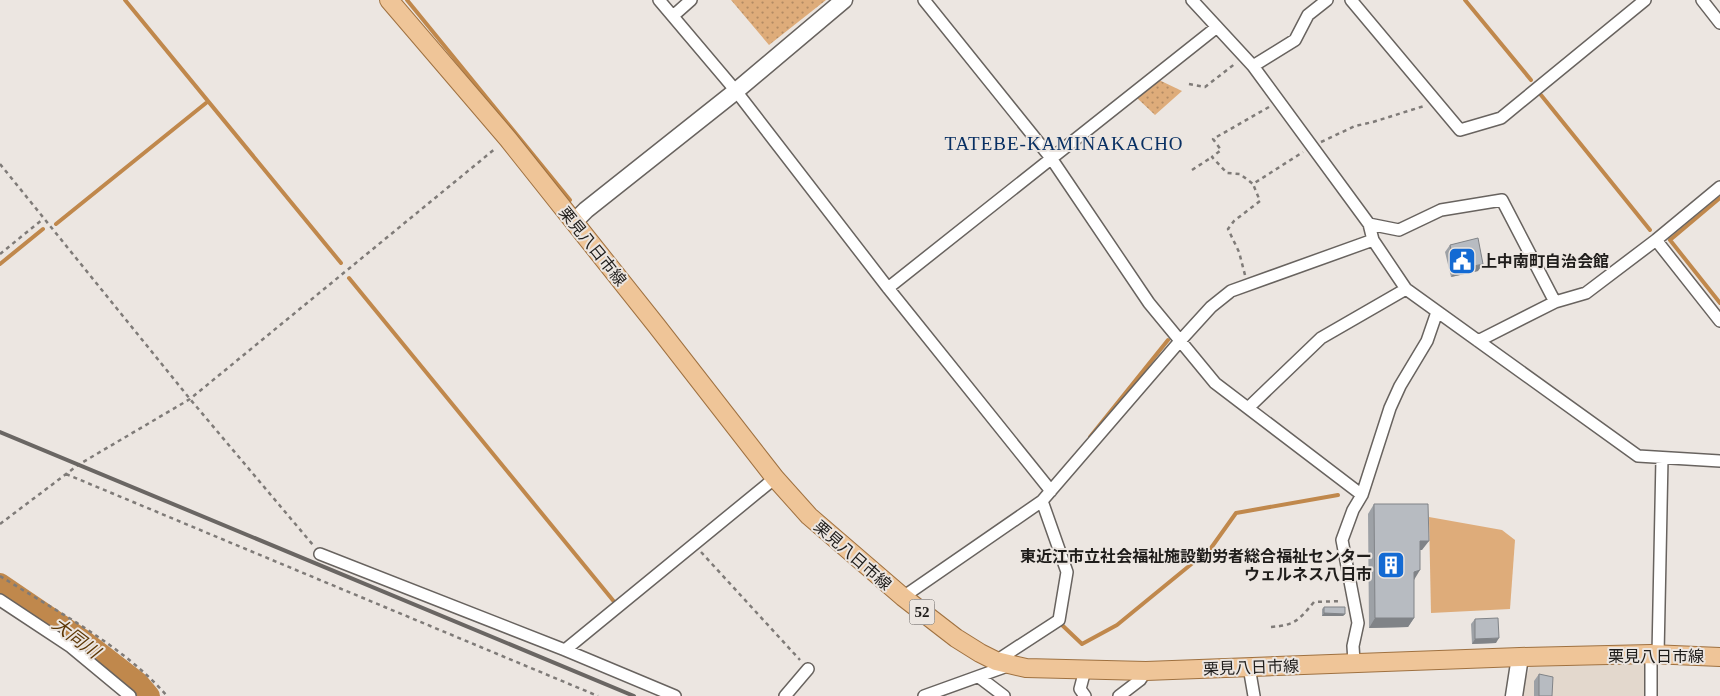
<svg xmlns="http://www.w3.org/2000/svg" width="1720" height="696" font-family="'Times New Roman','Noto Sans JP',serif">
<style>
.built{fill:#e3d8cd}
.park{fill:url(#park-dots)}
.pitch{fill:#deac7a}
.lines{fill:none;stroke-linecap:round;stroke-linejoin:round}
.stream{stroke:#c0884c;stroke-width:4}
.river{stroke:#c0884c;stroke-width:22}
.street-casing{stroke:#68635f;stroke-width:14}
.secondary-casing{stroke:#68635f;stroke-width:19}
.primary-casing{stroke:#9f7140;stroke-width:20}
.path{stroke:#7f7b78;stroke-width:2.5;stroke-dasharray:4 4;stroke-linecap:butt}
.street{stroke:#fff;stroke-width:11}
.secondary{stroke:#fff;stroke-width:16}
.primary{stroke:#efc598;stroke-width:18}
.rail{stroke:#6a6663;stroke-width:4}
.wall{fill:#9da1a6}
.shaded-wall{fill:#808387}
.building{fill:#b7bbc1;stroke:#808387}
.labels{text-anchor:middle;stroke-width:4;stroke-linejoin:round;paint-order:stroke}
.shield{fill:#ece6e1;stroke:#5c5956;stroke-width:1}
.shield-label{font-size:15px;font-weight:bold;fill:#1f1d1b}
.street-label{font-size:16px;fill:#1f1d1b;stroke:#ece6e1}
.poi-label{font-size:16px;font-weight:bold;fill:#1f1d1b;stroke:#ece6e1;text-anchor:start}
.water-label{font-size:18px;font-style:italic;fill:#5d3705;stroke:#ece6e1}
.quarter-label{font-size:19px;letter-spacing:1px;fill:#082f62;stroke:#ece6e1}
</style>
<defs>
<pattern id="park-dots" width="8" height="8" patternUnits="userSpaceOnUse" patternTransform="scale(1.25)"><rect width="8" height="8" fill="#deac7a"/><path d="M2 2h.1M6 6h.1" fill="none" stroke="#b38b63" stroke-width="1.8" stroke-linecap="round"/></pattern>
</defs>
<rect width="100%" height="100%" fill="#ece6e1"/>
<path class="built" d="M1645 664 1646 696H1521L1523 684 1530 667Z"/>
<path class="park" d="M731 0H826L769 45Z
M1159 80 1182 91 1155 115 1137 98Z"/>
<path class="pitch" d="M1429 517 1502 530 1515 540 1510 609 1431 613Z"/>
<g class="lines">
<path class="stream" d="M125 0 341 263
M407 0 570 200
M1465 0 1531 80
M1541 95 1650 230
M1720 198 1670 240 1720 303
M56 224 206 103
M0 264 43 229
M349 278 616 604
M1090 437 1168 340
M1062 625 1082 644 1117 625 1211 548 1236 513 1338 495"/>
<path class="river" d="M0 584 81 639 138 683 149 696"/>
<g class="street-casing">
<path id="street" d="M659 0 736 91 888 288 1051 491
M924 0 1051 158 1149 303 1215 383 1362 495
M1192 0 1253 66 1369 224 1373 240 1406 289 1638 456 1720 461
M1351 0 1460 130 1501 118 1645 0
M1702 0 1720 23
M673 16 691 0
M1253 66 1295 40 1308 15 1327 0
M1369 224 1399 230 1441 210 1502 200 1555 302
M1656 240 1720 321
M888 288 1217 27
M1478 341 1555 302 1586 293 1656 240 1720 187
M1248 408 1321 338 1406 289
M320 554 565 650 675 696
M903 597 1042 501 1180 341 1211 307 1231 291 1373 240
M0 600 71 647 130 696
M565 650 775 478
M1651 654V696
M1658 655 1662 458
M996 661 1059 620 1067 572 1042 501
M1354 662 1353 646 1358 623 1342 540 1353 510 1362 495 1390 408 1400 386 1427 341 1437 312
M1249 667 1254 696
M979 677 1004 696
M785 696 808 669
M924 696 1010 665
M1085 696 1080 689 1085 670
M1119 696 1140 680 1146 671"/>
</g>
<g class="secondary-casing">
<path id="secondary" d="M574 222 586 210 736 91 844 0
M1514 696 1520 657"/>
</g>
<g class="primary-casing">
<path id="primary" d="M389 0 508 139 656 325 775 478 809 516 903 597 956 638 980 653 996 661 1026 668 1146 671 1520 657 1651 654 1720 657"/>
</g>
<path class="path" d="M1189 84 1205 87 1236 63
M1269 107 1213 139 1221 150 1212 157 1227 173 1240 174 1253 184 1303 152
M1321 142 1355 126 1373 122 1424 106
M0 164 190 399 313 545
M1192 170 1212 157
M0 254 43 219
M1245 275 1239 252 1228 229 1234 221 1260 201 1253 184
M66 474 598 696
M0 524 78 465 190 399 496 148
M701 552 800 660
M0 576C56 611 124 646 167 696
M1271 627C1295 625 1298 621 1314 602L1342 601"/>
<use href="#street" class="street"/>
<use href="#secondary" class="secondary"/>
<use href="#primary" class="primary"/>
<path class="rail" d="M0 432 634 696"/>
</g>
<path class="wall" d="M1450 245 1478 271 1451 277 1445 252Z
M1374 504 1422 550H1420L1414 580V618L1408 627 1369 628 1368 514Z
M1324 607 1345 614 1343 616H1322V609Z
M1475 619 1496 643 1472 644 1471 624Z
M1539 674 1552 696H1534V681Z"/>
<path class="shaded-wall" d="M1483 264 1478 271 1451 277 1456 270Z
M1420 541H1429L1422 550H1414Z
M1420 570 1414 580V572Z
M1324 613 1345 614 1343 616H1322Z
M1375 618H1414L1408 627 1369 628Z
M1499 638 1496 643 1472 644 1475 639Z"/>
<path class="building" d="M1478 238 1483 264 1456 270 1450 245Z
M1374 504H1428L1429 541H1420V570L1414 572V618H1375Z
M1324 607H1345V614L1324 613Z
M1498 618 1499 638 1475 639V619Z
M1539 674 1553 677 1552 696H1539Z"/>
<defs>
<g id="civic-square" transform="scale(1.4375)"><rect x="-9" y="-9" width="18" height="18" rx="4" fill="#136ad3" stroke="#ece6e1"/><path d="M-.6-6.5H3V-4.5H.6V-3L4-1V1h2V6H-6V1h2V-1L-.6-3ZM-1.2 2.5V6h2.4V2.5Z" fill="#fff"/></g>
<g id="building-square" transform="scale(1.4375)"><rect x="-9" y="-9" width="18" height="18" rx="4" fill="#136ad3" stroke="#ece6e1"/><path d="M-4-6H4V6H1V3H-1V6H-4ZM-2.5-4.3h1.7v1.8h-1.7ZM.8-4.3h1.7v1.8H.8ZM-2.5-1h1.7V.8h-1.7ZM.8-1h1.7V.8H.8Z" fill="#fff"/></g>
</defs>
<g fill-rule="evenodd">
<use href="#civic-square" x="1462" y="261"/>
<use href="#building-square" x="1391" y="565"/>
</g>
<g class="labels">
<rect class="shield" x="909.5" y="599.5" width="25" height="25" rx="4"/>
<g class="shield-label">
<text x="922" y="617">52</text>
</g>
<g class="street-label">
<text transform="translate(593 246) rotate(51)" y="6">栗見八日市線</text>
<text transform="translate(853 555) rotate(41)" y="6">栗見八日市線</text>
<text x="1656" y="662">栗見八日市線</text>
<text transform="translate(1251 667) rotate(-2)" y="6">栗見八日市線</text>
</g>
<g class="poi-label">
<text x="1481" y="267">上中南町自治会館</text>
<text x="1372" y="562" text-anchor="end">東近江市立社会福祉施設勤労者総合福祉センター<tspan x="1372" dy="18">ウェルネス八日市</tspan></text>
</g>
<g class="water-label">
<text transform="translate(76 638) rotate(37)" y="6">大同川</text>
</g>
<g class="quarter-label">
<text x="1064" y="150">TATEBE-KAMINAKACHO</text>
</g>
</g>
</svg>
